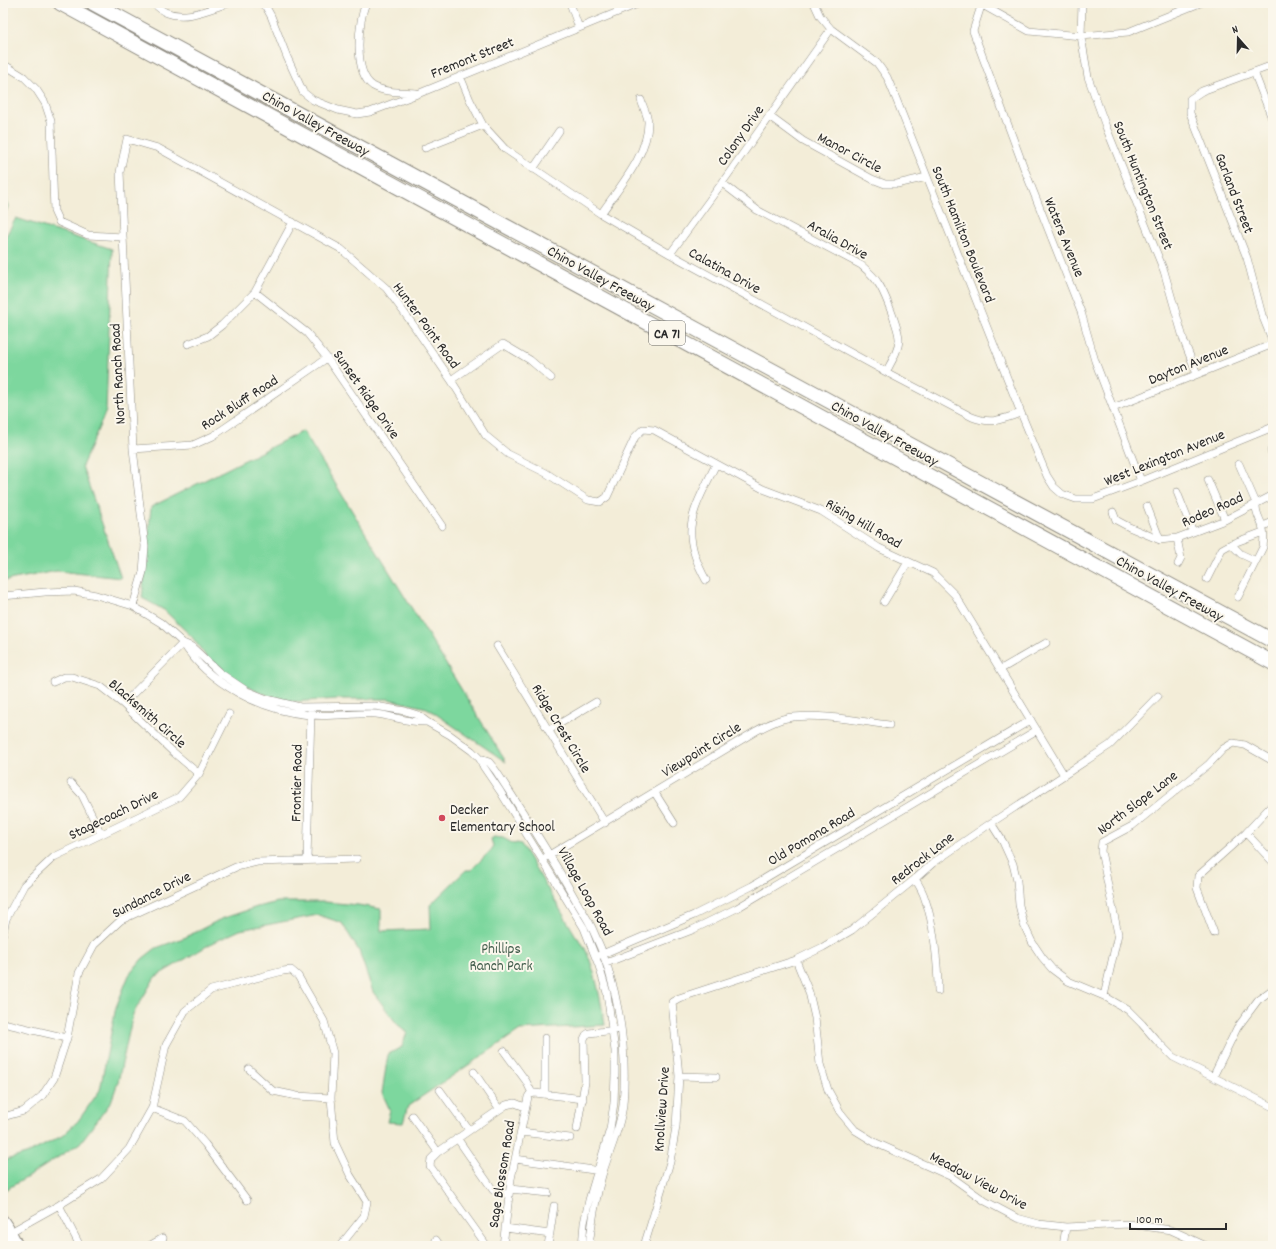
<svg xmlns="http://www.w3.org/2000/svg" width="1276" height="1249" font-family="Dekko,sans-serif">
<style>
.green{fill:#7dd79e;stroke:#548164}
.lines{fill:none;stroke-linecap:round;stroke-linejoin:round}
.street-casing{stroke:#8f8c82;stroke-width:8}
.secondary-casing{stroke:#8f8c82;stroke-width:12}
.highway-casing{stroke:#8f8c82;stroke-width:16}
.street{stroke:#fff;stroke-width:7}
.secondary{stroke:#fff;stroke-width:10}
.highway{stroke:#fff;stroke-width:14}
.poi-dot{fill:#d1495b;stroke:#fbf7ec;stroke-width:1.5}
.labels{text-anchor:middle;stroke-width:4;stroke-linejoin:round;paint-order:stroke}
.shield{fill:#fbf7ec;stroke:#696865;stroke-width:1}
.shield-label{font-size:14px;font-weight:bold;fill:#2b2b2b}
.street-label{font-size:15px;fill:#2b2b2b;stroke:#fbf7ec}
.poi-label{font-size:15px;fill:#2b2b2b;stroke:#fbf7ec;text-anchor:start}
.park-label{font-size:15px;fill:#445f4e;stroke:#fbf7ec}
</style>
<rect width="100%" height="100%" fill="#fbf7ec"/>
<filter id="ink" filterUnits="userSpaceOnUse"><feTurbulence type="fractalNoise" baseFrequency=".025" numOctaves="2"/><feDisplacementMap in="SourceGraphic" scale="8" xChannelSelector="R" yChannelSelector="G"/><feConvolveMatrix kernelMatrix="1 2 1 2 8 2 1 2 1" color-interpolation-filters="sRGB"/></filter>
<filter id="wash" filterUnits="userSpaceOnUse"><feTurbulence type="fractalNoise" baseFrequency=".012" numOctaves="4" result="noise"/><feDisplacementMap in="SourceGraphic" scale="16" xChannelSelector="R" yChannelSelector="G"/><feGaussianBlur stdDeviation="0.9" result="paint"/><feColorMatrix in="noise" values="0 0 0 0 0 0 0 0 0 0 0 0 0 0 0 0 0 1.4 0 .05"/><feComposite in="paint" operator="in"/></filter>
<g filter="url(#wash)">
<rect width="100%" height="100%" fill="#f3edd8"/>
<path class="green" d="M3 176 8 207 3 217Z
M16 218 112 249 106 411 82 466 121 578 57 571 3 581V241Z
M303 431 506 762 427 708 388 699H338L290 702 261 693 233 679 207 658 192 637 164 610 142 598 151 507Z
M494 837 503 838 514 844 517 843 521 844 576 936C593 951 601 1003 605 1025L520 1030 408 1106 403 1123 387 1122 390 1110 382 1093 388 1054 402 1047 407 1032 397 1024 373 992 359 951 342 923 318 915 240 930 212 943 155 977 133 1014 118 1082 111 1102 80 1143 26 1178 3 1191V1161L29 1153 62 1136 78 1121 100 1090 116 1007 129 975 142 959 156 948 186 937 221 919 257 907 278 902H325L358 905 381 909V931L431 929 430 905 466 870H471L492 849 493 846 491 839Z"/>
</g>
<g filter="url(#ink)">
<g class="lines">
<g class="street-casing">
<path id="street" d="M153 3C157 6 161 10 165 12 186 21 209 9 229 3
M260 3 266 7 271 16 287 57 303 92 313 100 338 110 357 114 370 112 420 93 640 3
M366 3C358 22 353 73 373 86 385 93 403 92 416 93
M570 3 579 28
M814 3 820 16 831 29 877 63 887 77 895 96 1021 413 1047 476 1054 487 1062 494 1076 499H1093L1141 481 1273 427
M979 3 1029 31 1081 36 1128 32 1200 3
M982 3 973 31 1024 168 1081 312 1095 361 1141 481
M1082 3 1081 36 1088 77 1106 127 1164 271 1184 341 1197 374
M3 64 24 77 36 89 45 103 51 121 54 211 59 222 88 235 123 237
M1273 65 1202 91 1190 99V113L1247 258 1262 315 1273 342
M1254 72 1273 121
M460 76 470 100 483 125 505 149 601 214 670 254 886 372 972 417C992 425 1002 419 1021 413
M769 116 803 141 872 179 885 184H897L927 177
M425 148 483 125
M533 169 559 131
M722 183 757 210 861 265C868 271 874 276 878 283 884 291 900 331 899 341 898 352 891 363 886 372
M601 214C619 187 649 154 648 121 647 114 643 107 641 100
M670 254 722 183 831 29
M255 292 307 333 327 358 442 526
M188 344 208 336 222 325 255 292 293 222
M451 380 503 344 530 360 551 378
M1113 408 1273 344
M133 449 193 445 213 436 327 358
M1271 451 1273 456
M1208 480 1225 520
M1177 492 1193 532
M1147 506 1160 540
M1113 512 1116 520 1129 527 1160 540 1177 538 1225 520 1273 495
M1263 526 1273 522
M1177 538 1181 558 1178 564
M1231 544 1241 554 1256 561
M1207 579 1222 549 1231 544 1263 532
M706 580C678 530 693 512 716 464
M3 596 45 592 74 591 96 595 133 606 161 623 183 643 192 647 220 673 247 691 267 699 300 707 375 706 405 711 418 715 427 722 450 735 472 751 480 759 483 766 500 791 584 928 599 966 607 993 615 1051V1074L614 1103 610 1129 589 1200 584 1223 582 1246
M1238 597 1263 547C1264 540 1264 531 1262 525 1259 517 1255 512 1256 503L1239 464
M884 602 908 562
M133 606 143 572 145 546 133 449 120 172 127 139 158 148 341 249 386 288 414 326 451 380 486 436 508 454 546 473 588 500 600 502 607 497 635 437 643 429 654 430 763 489 821 511 879 548 933 573 955 595 1064 775
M183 643C208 684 263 711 309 715 331 717 354 713 376 714 393 716 410 723 427 722
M497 646 605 823
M1001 669 1046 643
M53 682 64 677H72L100 686 123 704 173 752 199 774
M123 704 183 643
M549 730 596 702
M480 759 489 762 496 771C523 812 550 854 574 897 580 908 587 917 592 928 618 982 628 1046 623 1105 620 1129 610 1149 603 1172 596 1196 592 1221 589 1246
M71 783 82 795 101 834
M655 793 674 823
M991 823 1003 842 1013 864 1017 881 1019 905 1024 925 1032 942 1042 957 1052 969 1068 981 1104 996 1128 1010 1142 1024 1156 1040 1173 1057 1273 1107
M1246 833 1273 862
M546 857 756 731C767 725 780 718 793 717 825 714 858 721 889 725
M307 860 311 712
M915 879C919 885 923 892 925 899 934 923 938 965 938 991
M3 933 6 919 24 885 54 857 179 797 199 774 229 714
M1214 933 1197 888 1198 876 1246 833 1273 804
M600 955 694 915 752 886 1031 720
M796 960 809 992 815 1018 820 1064 828 1090 840 1112 855 1130 876 1143 950 1176 985 1201 1017 1218 1039 1224 1066 1227 1129 1224 1171 1230 1206 1246
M606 963 692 930 737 908 1037 730
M1104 996 1118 934 1101 851 1102 842 1132 826 1209 764 1223 749 1233 743 1245 745 1273 761
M3 1023 67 1038
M545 1038V1094
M504 1051 526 1081 532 1093
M249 1069 273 1091 297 1096 331 1098
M474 1072 499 1109
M679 1076 716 1077
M1213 1077 1237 1028 1258 1000 1273 989
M440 1090 469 1130
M152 1108 185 1121 205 1144 247 1200
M412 1116 438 1152 431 1159 430 1166 487 1246
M3 1117 24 1111 42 1096 54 1078 67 1038 79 973 94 945 121 920 236 867 257 862 357 859
M577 1129 585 1082 584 1039 586 1035 589 1033 616 1030
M521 1132 570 1138
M457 1138 493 1190 499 1193 509 1194
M438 1152 506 1105 515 1103 525 1107
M515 1159 601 1171
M510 1189 548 1193
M59 1205 80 1246
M505 1228 550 1234
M7 1234 59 1205 101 1179 129 1149 152 1108 166 1045 185 1011 211 990 283 971 291 970 298 976 324 1021 333 1053 331 1098 335 1143 350 1175 367 1202 364 1216 340 1246
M436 1240 440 1246
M149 1246 163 1238
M503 1246 511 1179 528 1097 530 1094 535 1093 583 1099
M548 1246 554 1206
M644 1246 670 1162 676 1127 679 1076 672 1002 679 998 796 960 823 947 852 930 915 879 933 863 991 823 1110 745 1158 696
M1063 1246 1066 1227"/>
</g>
<g class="secondary-casing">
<path id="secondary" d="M3 1220 11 1232 18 1246
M3 1237 7 1246"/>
</g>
<g class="highway-casing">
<path id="highway" d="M60 3 1273 663
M93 3 1273 641"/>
</g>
<use href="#street" class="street"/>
<use href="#secondary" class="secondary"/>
<use href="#highway" class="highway"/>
</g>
</g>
<circle class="poi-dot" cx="442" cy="818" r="4"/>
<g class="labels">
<rect class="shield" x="649" y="321" width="36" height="24" rx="3"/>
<g class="shield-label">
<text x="667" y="338">CA 71</text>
</g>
<g class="street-label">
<text transform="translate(472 57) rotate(-22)" y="5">Fremont Street</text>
<text transform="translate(316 123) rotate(29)" y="5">Chino Valley Freeway</text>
<text transform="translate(740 135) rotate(-55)" y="5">Colony Drive</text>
<text transform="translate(850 152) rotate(28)" y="5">Manor Circle</text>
<text transform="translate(1144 185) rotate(68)" y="5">South Huntington Street</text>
<text transform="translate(1235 193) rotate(69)" y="5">Garland Street</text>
<text transform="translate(964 234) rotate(68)" y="5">South Hamilton Boulevard</text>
<text transform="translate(1065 237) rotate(68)" y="5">Waters Avenue</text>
<text transform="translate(838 239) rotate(29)" y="5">Aralia Drive</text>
<text transform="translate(725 270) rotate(29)" y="5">Calatina Drive</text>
<text transform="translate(601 278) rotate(29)" y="5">Chino Valley Freeway</text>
<text transform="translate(427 325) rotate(54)" y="5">Hunter Point Road</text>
<text transform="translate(1188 364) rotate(-22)" y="5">Dayton Avenue</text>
<text transform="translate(117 374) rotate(-93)" y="5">North Ranch Road</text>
<text transform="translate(367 394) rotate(55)" y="5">Sunset Ridge Drive</text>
<text transform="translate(239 402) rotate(-33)" y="5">Rock Bluff Road</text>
<text transform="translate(885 433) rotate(29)" y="5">Chino Valley Freeway</text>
<text transform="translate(1164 457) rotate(-22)" y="5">West Lexington Avenue</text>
<text transform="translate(1212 509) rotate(-24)" y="5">Rodeo Road</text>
<text transform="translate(864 523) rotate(30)" y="5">Rising Hill Road</text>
<text transform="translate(1170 588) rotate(29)" y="5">Chino Valley Freeway</text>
<text transform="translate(148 713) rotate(41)" y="5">Blacksmith Circle</text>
<text transform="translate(562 728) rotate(59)" y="5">Ridge Crest Circle</text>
<text transform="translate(701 749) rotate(-32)" y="5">Viewpoint Circle</text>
<text transform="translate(296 783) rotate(-89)" y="5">Frontier Road</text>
<text transform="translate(1137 802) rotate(-37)" y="5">North Slope Lane</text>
<text transform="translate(113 814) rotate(-26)" y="5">Stagecoach Drive</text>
<text transform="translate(811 836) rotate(-31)" y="5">Old Pomona Road</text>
<text transform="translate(922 858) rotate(-38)" y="5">Redrock Lane</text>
<text transform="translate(586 891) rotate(61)" y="5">Village Loop Road</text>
<text transform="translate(151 894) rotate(-27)" y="5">Sundance Drive</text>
<text transform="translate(661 1109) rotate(-86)" y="5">Knollview Drive</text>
<text transform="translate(501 1174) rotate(-81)" y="5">Sage Blossom Road</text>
<text transform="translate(979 1180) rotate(28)" y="5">Meadow View Drive</text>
</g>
<g class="poi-label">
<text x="450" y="814">Decker<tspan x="450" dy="17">Elementary School</tspan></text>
</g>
<g class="park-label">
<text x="501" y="953">Phillips<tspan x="501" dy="17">Ranch Park</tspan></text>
</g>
</g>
<rect width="1276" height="1249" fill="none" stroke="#fbf7ec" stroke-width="16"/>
<g transform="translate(1238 38) rotate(340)" stroke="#fbf7ec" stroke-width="3" paint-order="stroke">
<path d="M0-3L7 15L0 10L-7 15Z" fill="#2b2b2b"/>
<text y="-6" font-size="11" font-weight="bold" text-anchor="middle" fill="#2b2b2b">N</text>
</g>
<path d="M1130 1223v6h96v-6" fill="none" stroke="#2b2b2b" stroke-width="2"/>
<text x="1136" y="1223" font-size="12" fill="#2b2b2b" stroke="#fbf7ec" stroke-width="3" paint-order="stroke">100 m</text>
</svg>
